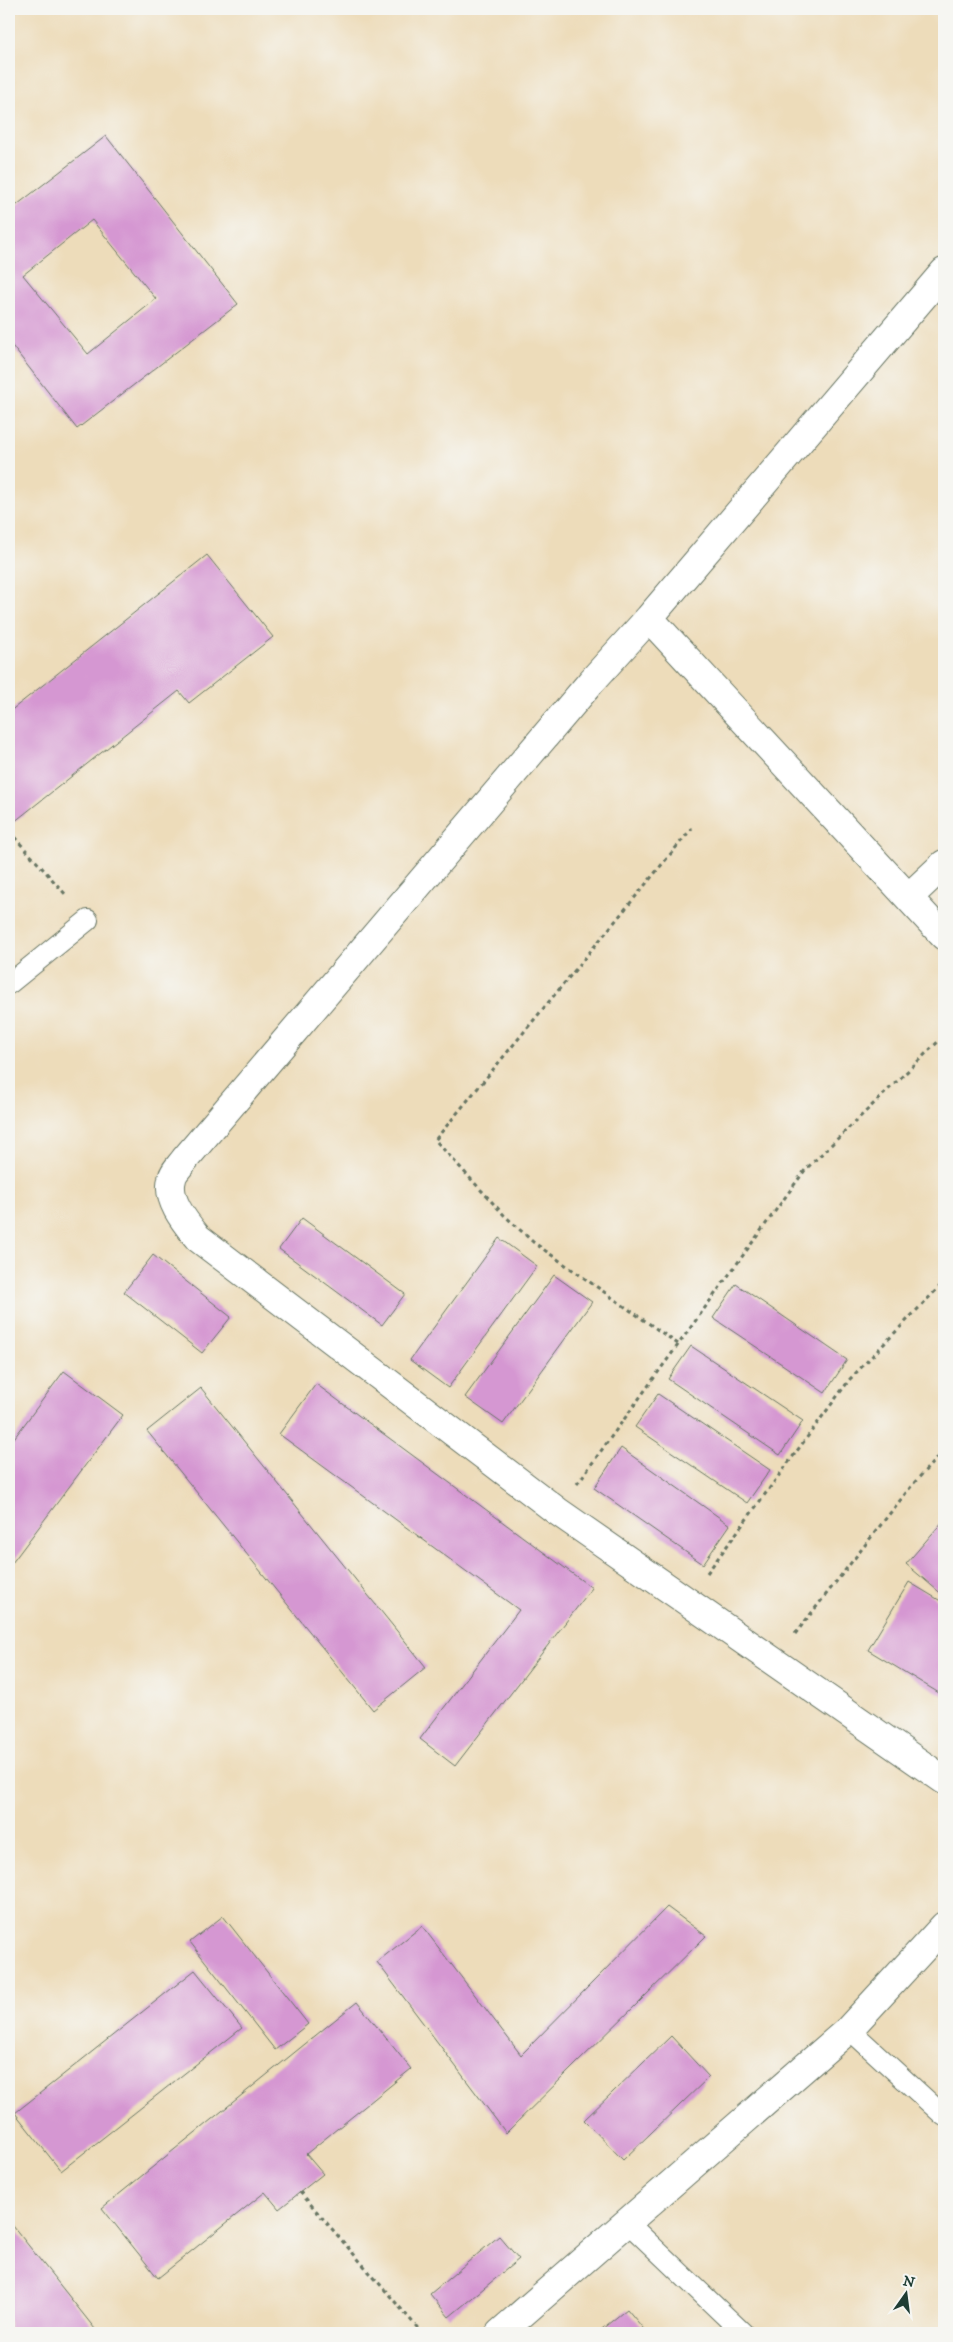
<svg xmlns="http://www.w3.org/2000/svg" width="953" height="2342" font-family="'IM FELL DW Pica',serif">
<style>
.building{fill:#d597d2;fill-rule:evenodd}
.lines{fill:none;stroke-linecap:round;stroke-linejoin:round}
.service-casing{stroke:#677563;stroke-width:22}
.minor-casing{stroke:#677563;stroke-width:30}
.path{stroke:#677563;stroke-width:3;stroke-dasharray:4 4;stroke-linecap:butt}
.service{stroke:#fff;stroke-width:20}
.minor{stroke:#fff;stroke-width:28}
</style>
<rect width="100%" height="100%" fill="#f6f6f2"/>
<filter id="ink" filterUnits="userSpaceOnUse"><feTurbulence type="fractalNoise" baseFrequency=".02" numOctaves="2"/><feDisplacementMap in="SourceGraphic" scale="10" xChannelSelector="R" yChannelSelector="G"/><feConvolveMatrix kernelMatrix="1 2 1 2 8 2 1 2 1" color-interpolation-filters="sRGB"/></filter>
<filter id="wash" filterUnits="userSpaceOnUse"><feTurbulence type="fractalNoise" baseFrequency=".0096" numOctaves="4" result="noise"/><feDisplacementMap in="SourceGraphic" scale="20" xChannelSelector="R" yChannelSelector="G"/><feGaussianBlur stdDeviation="1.12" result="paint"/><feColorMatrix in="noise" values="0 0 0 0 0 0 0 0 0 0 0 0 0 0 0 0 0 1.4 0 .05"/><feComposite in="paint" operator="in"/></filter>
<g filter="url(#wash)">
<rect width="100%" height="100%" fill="#eddcba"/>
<g id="blocks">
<path class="building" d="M106 136 238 304 77 429 9 342V211ZM92 220 156 299 88 354 23 275Z
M207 555 273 637 189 703 179 691 9 826V712Z
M302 1218 405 1294 382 1325 279 1249Z
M499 1238 537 1266 448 1388 410 1360Z
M153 1255 231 1317 202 1353 124 1292Z
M554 1275 592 1302 503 1424 465 1397Z
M736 1284 847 1360 825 1393 713 1318Z
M691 1346 803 1421 780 1455 668 1379Z
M64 1371 123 1415 9 1567V1445Z
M316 1384 592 1588 455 1766 420 1739 519 1610 279 1434Z
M201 1388 426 1667 373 1710 147 1431Z
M658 1394 770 1470 747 1503 635 1427Z
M621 1448 730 1525 703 1564 594 1488Z
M944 1520V1596L906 1564Z
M909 1582 944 1603V1696L868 1650Z
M667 1907 706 1936 506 2133 377 1962 422 1926 521 2055Z
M223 1916 308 2024 275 2050 190 1942Z
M195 1970 242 2028 61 2171 15 2113Z
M357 2002 411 2069 306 2154 323 2174 279 2209 265 2192 158 2278 102 2208Z
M671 2036 709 2077 623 2160 584 2120Z
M9 2221 95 2329 90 2333H9Z
M499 2236 519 2259 449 2317 430 2294Z
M627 2309 647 2333H597Z"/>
</g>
</g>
<g filter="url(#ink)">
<use href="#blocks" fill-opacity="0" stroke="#677563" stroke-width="1"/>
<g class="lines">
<g class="service-casing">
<path id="service" d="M9 984 88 920
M849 2029 944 2116
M628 2223 743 2333"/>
</g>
<g class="minor-casing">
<path id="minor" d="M944 272 649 618 591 682 185 1159C181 1165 173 1172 172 1179 166 1200 186 1223 198 1238L557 1511 944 1780
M649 618 944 936
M910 896 944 864
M500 2333 849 2029 944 1926"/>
</g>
<path class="path" d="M9 831 67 896
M678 1344 533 1242 504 1215 435 1140 692 828
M577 1484 805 1170 944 1036
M707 1573 850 1379 944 1282
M795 1634 913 1484 944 1450
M300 2192 422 2333"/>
<use href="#service" class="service"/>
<use href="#minor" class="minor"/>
</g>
</g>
<rect width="953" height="2342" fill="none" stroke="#f6f6f2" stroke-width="30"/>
<g transform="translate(906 2294) rotate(14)" stroke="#f6f6f2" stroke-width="4" paint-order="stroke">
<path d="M0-4L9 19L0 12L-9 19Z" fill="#1f3d34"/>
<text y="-8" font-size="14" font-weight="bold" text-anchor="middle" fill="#1f3d34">N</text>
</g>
</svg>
